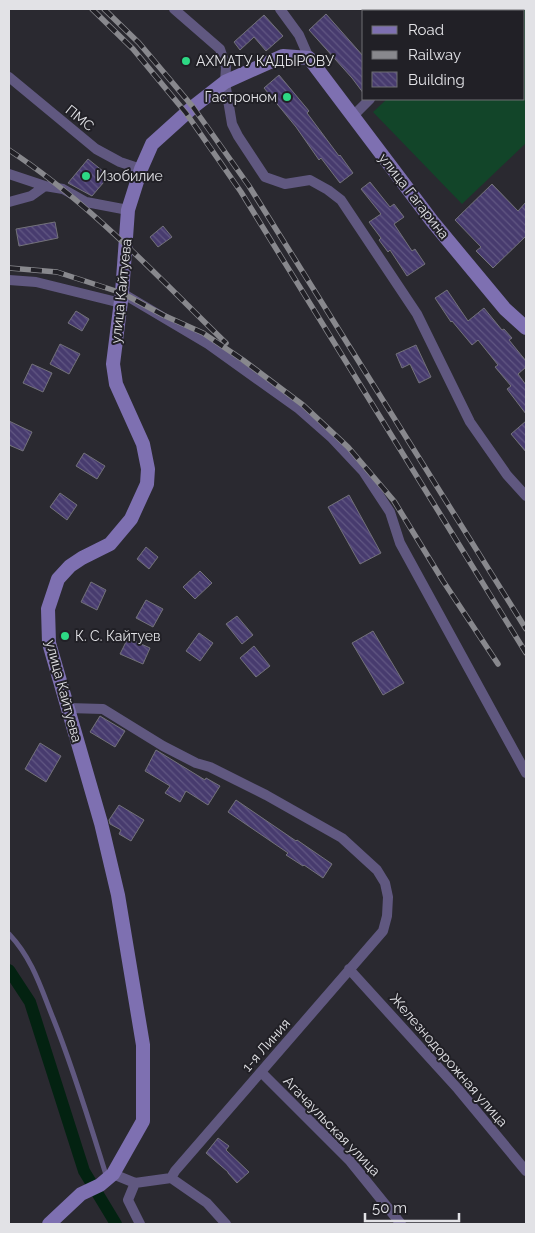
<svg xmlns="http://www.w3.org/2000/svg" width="535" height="1233" font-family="Raleway,sans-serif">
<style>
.grass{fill:#124529}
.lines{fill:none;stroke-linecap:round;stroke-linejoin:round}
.canal{stroke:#032211;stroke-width:12}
.building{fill:url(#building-back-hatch);stroke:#73727a}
.service{stroke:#605880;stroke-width:5}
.minor{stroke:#605880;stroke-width:10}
.secondary{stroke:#7e70b1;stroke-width:14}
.rail-casing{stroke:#88888d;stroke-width:5.5}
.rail{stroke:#212026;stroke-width:4;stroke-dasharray:11;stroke-linecap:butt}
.poi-dot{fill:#2dd884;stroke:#212026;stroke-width:2}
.labels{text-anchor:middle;stroke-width:4;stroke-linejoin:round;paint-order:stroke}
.poi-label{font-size:14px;fill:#e2e2e6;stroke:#212026;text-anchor:start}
.street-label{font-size:14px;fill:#e2e2e6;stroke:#212026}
</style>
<defs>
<pattern id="building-back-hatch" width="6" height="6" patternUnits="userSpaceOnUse" patternTransform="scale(1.25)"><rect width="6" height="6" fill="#473b6e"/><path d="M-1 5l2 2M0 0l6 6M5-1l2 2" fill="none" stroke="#615783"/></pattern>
</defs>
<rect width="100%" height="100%" fill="#2a2930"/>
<path class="grass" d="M481 9H526V143L462 204 373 112 387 99H524V11H479Z"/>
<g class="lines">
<path class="canal" d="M9 970 30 1002 84 1171 116 1224"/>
</g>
<path class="building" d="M326 14 364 57V94L352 78 309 30Z
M264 15 283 36 266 51 254 37 240 50 234 42Z
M279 75 309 111 307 113 339 156 340 155 353 173 340 183 321 158 319 160 296 127 264 88Z
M88 159 109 176 92 196 68 183Z
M370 182 390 207 394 204 404 217 394 224 412 251 415 249 425 264 407 276 390 250 388 252 379 240 381 238 369 222 381 214 361 189Z
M492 184 518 211 526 202V236L493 268 476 251 481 247 455 220Z
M55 222 58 238 19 246 16 229Z
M163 226 172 237 158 247 150 237Z
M447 290 468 321 484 308 502 330 504 329 512 338 509 340 526 361V367L518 374 526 385V414L507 389 511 386 495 367 498 365 478 340 472 345 452 321 451 322 435 298Z
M76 311 89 319 82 331 68 323Z
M60 344 80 354 69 374 50 364Z
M416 345 431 377 419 383 410 364 402 368 396 354Z
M32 364 52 373 43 392 23 383Z
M9 421 32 432 23 451 9 445Z
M526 421V452L511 434Z
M84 453 105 466 97 479 76 466Z
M60 493 77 505 67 520 50 507Z
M349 495 381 553 360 564 328 507Z
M146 547 158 557 149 569 137 559Z
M200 571 212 583 195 599 183 587Z
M91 582 106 590 97 610 81 602Z
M146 600 163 609 153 627 136 618Z
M237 616 253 635 242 644 226 624Z
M373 631 404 683 383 695 352 643Z
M199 633 213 643 200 661 186 651Z
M128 638 150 648 143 664 120 654Z
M254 646 270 666 256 677 240 658Z
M100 716 125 731 115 747 90 732Z
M40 743 61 756 46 782 25 769Z
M156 750 205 780 206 778 220 786 208 805 186 791 180 802 165 793 170 786 145 771Z
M236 800 296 841 297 840 332 864 323 878 304 865 303 866 286 855 288 853 228 812Z
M119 805 144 820 131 841 119 834 121 830 110 824 109 820Z
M218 1138 229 1146 226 1150 249 1172 237 1183 228 1173V1172L206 1153Z"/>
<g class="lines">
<path class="service" d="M9 934C32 958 41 988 53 1018 74 1070 90 1124 107 1178"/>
<path class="minor" d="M174 9 220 49 226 67 225 82 232 124 238 136 265 177 285 184 310 180 328 190 341 200 417 314 470 422 507 475 526 496
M280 9 299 35 309 58
M457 11 459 9
M9 77 96 149 120 162 141 169
M353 116 370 99
M9 174 45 186
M9 202 31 196 45 186 63 189 86 202 128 210
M9 280 36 282 121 303
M122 293 208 344 299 409 332 438 363 471 390 512 400 543 526 773
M68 708 103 709 163 746 196 763 210 767 266 795 342 838 377 870 385 883 388 897 387 916 383 931 175 1171 171 1178
M349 969 458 1089 526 1171
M261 1072 350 1161 401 1224
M113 1174 135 1183 171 1178
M171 1178 207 1203 226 1224
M135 1183 128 1200 140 1224"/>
<path class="secondary" d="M49 1224 81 1194 100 1185 113 1174 143 1121V1045L118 895 101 823 49 643 48 609 58 579 70 566 82 558 110 544 131 519 147 484 148 469 143 444 116 384 113 364 122 293 128 210 141 169 152 144 193 107 225 82 283 56 309 58 432 221 505 309 526 328"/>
<g class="rail-casing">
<path id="rail" d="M92 9 133 49 186 113 241 192 526 653
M104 9 139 43 193 107 249 186 526 629
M9 150C90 203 157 276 226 343
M9 268 57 272 122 293 163 315 203 333 243 360 303 405 348 447 394 501 443 581 498 664"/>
</g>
<use href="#rail" class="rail"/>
</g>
<g class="poi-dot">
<circle cx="186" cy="61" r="5"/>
<circle cx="287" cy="97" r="5"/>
<circle cx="86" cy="176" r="5"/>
<circle cx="65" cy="636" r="5"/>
</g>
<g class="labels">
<g class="poi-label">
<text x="196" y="66">АХМАТУ КАДЫРОВУ</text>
<text x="277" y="102" text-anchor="end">Гастроном</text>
<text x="96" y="181">Изобилие</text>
<text x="75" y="641">К. С. Кайтуев</text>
</g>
<g class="street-label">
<text transform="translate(80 118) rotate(39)" y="5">ПМС</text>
<text transform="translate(414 196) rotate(52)" y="5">улица Гагарина</text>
<text transform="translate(121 291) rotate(-84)" y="5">улица Кайтуева</text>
<text transform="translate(64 691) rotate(75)" y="5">улица Кайтуева</text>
<text transform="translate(266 1045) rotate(-49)" y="5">1-я Линия</text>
<text transform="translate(449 1060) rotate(49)" y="5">Железнодорожная улица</text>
<text transform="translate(332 1126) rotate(46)" y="5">Агачаульская улица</text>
</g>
</g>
<rect width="535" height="1233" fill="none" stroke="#e2e2e6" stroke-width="20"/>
<rect x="362" y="10" width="162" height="90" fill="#212026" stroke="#6e6e73"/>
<rect x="372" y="26" width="25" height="8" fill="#7e70b1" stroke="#6e6e73"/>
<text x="408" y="35" font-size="15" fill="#e2e2e6">Road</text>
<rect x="372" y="51" width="25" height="8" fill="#88888d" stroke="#6e6e73"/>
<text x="408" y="60" font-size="15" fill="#e2e2e6">Railway</text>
<rect x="372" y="72" width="25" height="15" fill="url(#building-back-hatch)" stroke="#6e6e73"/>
<text x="408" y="85" font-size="15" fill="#e2e2e6">Building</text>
<path d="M365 1213v8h94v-8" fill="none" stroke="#e2e2e6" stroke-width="2.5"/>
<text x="372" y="1213" font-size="15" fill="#e2e2e6" stroke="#212026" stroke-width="4" paint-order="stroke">50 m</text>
</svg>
